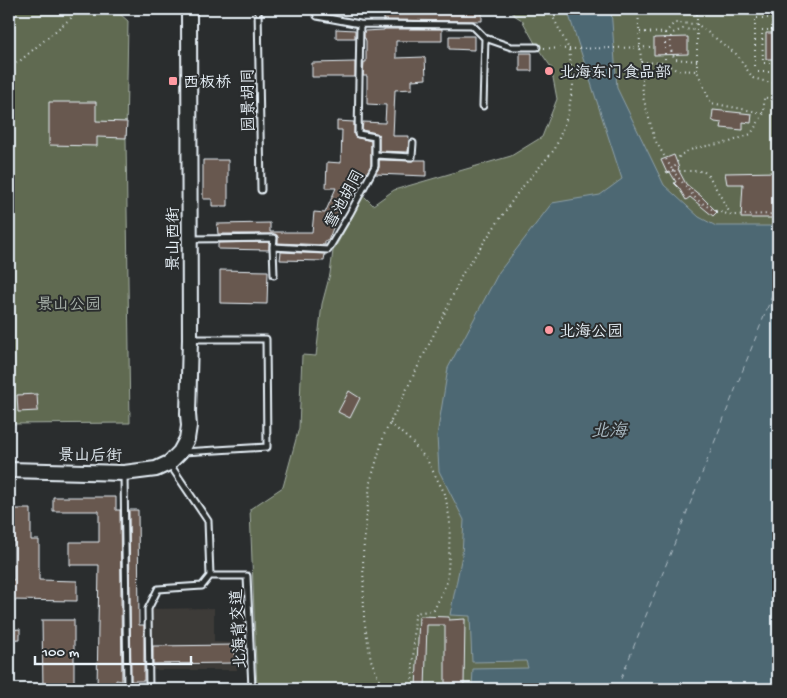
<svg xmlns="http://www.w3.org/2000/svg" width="787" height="698" font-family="'Gochi Hand','LXGW WenKai TC',sans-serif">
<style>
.built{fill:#3d3a38}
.green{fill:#616b51;stroke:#a4aea4}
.water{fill:#4e6873;stroke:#8c9fa8}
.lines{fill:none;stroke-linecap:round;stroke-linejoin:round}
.ferry{stroke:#aabac3;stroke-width:1;stroke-dasharray:6 5;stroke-linecap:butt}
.building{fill:#685950;stroke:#e8f1f8}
.lane-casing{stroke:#e8f1f8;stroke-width:9}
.secondary-casing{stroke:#e8f1f8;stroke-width:18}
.path{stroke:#e8f1f8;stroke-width:2;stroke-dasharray:1 4;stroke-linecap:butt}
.lane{stroke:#2a2d2e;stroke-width:5}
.secondary{stroke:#2a2d2e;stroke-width:14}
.poi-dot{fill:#ff9aa2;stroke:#2a2d2e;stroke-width:2}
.labels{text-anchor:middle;stroke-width:4;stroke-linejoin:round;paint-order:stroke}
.poi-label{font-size:16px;fill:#e8f1f8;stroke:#2a2d2e;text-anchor:start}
.street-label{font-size:16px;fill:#e8f1f8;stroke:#2a2d2e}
.park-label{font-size:16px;fill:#abb5ad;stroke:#2a2d2e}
.water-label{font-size:18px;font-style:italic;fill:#aabac3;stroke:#2a2d2e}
</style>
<rect width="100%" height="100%" fill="#2a2d2e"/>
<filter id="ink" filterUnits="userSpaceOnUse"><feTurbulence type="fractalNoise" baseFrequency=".02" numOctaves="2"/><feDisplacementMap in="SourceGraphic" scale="10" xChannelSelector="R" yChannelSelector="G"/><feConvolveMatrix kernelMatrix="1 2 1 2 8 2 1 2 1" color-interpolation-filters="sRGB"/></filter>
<g filter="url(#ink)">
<path class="built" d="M214 608V642L236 643 237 670H151L150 609Z"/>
<path class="green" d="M9 9H120V14L128 21 126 138 130 423 9 424Z
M510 9H778V689H257L250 509 283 487 299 428 302 355 316 356 322 304 330 274 333 251 364 196 373 205 394 190 511 156 542 137 557 99 551 67 537 47 522 20 514 15Z"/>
<path class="water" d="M567 9H611L617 88 664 185 699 217 716 226H778V689H472L473 669 528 668 526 661 472 662 470 616 450 615 462 555 464 520 439 471 437 436 448 368 499 272 552 203 600 195 622 179Z"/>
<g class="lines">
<path class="ferry" d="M617 689 778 281"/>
</g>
<path class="building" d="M384 9 482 10V21L384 20Z
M336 29 355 30V38H336Z
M384 29H442V41H396V58L425 57 426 79 412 80V89L395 90 393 136H409L408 152 379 151V135L376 133 362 130 363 122 385 123 386 105 367 104V76H363L364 62H366V41L365 38H364V31L384 30Z
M766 33H778V59H766Z
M449 36H474V50L449 49Z
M688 37V54L654 55V38Z
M520 53H532V71H520Z
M355 62V77H312V63Z
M49 102H96V121L127 122 126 138 97 137V146L49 145Z
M713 110 752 114 751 123 743 122V130L721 128 722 123 715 122 712 120Z
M337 121 354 122V134L355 137 371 141V165L366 174 359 175 347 205 339 204 337 223H335L328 241H325V245L278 243V237L274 234H218L217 224 270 223V232H312L314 212 325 213 336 188H326L327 162 341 163 342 130H337Z
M674 155 679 168 678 169 686 184 701 196 717 212 713 216 690 197 686 200 679 188 674 183 676 182 670 172 667 173 661 160Z
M203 160H228V206H212V199H203Z
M379 160 412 161 415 160H426V176L375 174 379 168Z
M778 172V218H741L743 184H727L725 173Z
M269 242V250L218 249V243Z
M281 252 325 254 324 261 280 260Z
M220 270 268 271 267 304 220 303Z
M349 391 360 398 350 418 338 412Z
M37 394 38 411 18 412 17 395Z
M53 497H116V510H120L122 681 116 680V689H97L99 565H70V542H99V511H53Z
M9 509H31V540H39V580L77 581V601L9 600V580H14V526H9Z
M129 510H138L139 625H144V681H131Z
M419 616 449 617V620L465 619 464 684H463V689H454V683H445V625H427L425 689H416Z
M42 620H74V689H43Z
M20 629V639L9 640V630Z
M235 645V663L153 664V646Z"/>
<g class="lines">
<g class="lane-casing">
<path id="lane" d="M258 9 261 190
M315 9 317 16 360 24 472 25 485 38 511 47H537
M483 106 485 38
M375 155 412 157 413 143
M190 239 274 238 273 247 328 250 350 213 375 166V137L358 134 360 24
M273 247 274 275
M183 452 267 447 266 339H191
M124 475 127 689
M210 576H247L252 689
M149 689 148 609 158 589 202 586 210 576 208 521 169 463"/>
</g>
<g class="secondary-casing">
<path id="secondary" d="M9 470 124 473 156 469 169 463 180 452 187 439 189 426 188 414 190 339 189 9"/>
</g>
<path class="path" d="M638 9 643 97 655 140 673 171H703L709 176 731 215 778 214
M697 9V71
M778 18H755V72H778
M772 30V18
M778 30H762L763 63H778
M640 32 665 33 674 23 697 24 736 54 753 78 771 83H778
M665 33V63
M544 48 569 49 654 47
M697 61 675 59C670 49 667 42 673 33L683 29 697 30
M641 62 665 63 676 70 697 71 711 103 763 113
M9 70 71 18 75 9
M731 215 713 210 696 199 673 171 680 155 695 148 730 142 751 134 764 113V97L778 102
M390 423 411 441 427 460 445 494 450 521 449 557 447 582 434 610 415 613 412 689
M383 689 371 660 364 619 363 554 370 483 384 435 447 308 463 273 519 191 555 149 568 114 573 85 569 49 549 9"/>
<use href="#lane" class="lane"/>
<use href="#secondary" class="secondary"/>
</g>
</g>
<g class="poi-dot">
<circle cx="549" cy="71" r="5"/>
<rect x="168" y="76" width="10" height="10" rx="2.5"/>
<circle cx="549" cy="330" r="5"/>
</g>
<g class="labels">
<g class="poi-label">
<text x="559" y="77">北海东门食品部</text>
<text x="183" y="87">西板桥</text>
<text x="559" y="336">北海公园</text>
</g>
<g class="street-label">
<text transform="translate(247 100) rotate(-91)" y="6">园景胡同</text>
<text transform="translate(343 198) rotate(-61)" y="6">雪池胡同</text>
<text transform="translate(172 239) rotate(-90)" y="6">景山西街</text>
<text transform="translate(90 454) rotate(1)" y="6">景山后街</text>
<text transform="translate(237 629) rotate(-93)" y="6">北海背交道</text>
</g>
<g class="park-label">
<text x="69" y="309">景山公园</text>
</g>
<g class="water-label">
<text x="609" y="436">北海</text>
</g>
</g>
<rect width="787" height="698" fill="none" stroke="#2a2d2e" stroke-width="30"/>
<rect x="15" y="15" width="757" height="668" fill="none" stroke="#e8f1f8" stroke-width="2" filter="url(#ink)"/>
<path d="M35 656v8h156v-8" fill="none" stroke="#e8f1f8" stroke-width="2.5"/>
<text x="42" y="656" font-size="15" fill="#e8f1f8" stroke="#2a2d2e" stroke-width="4" paint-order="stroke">100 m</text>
</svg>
